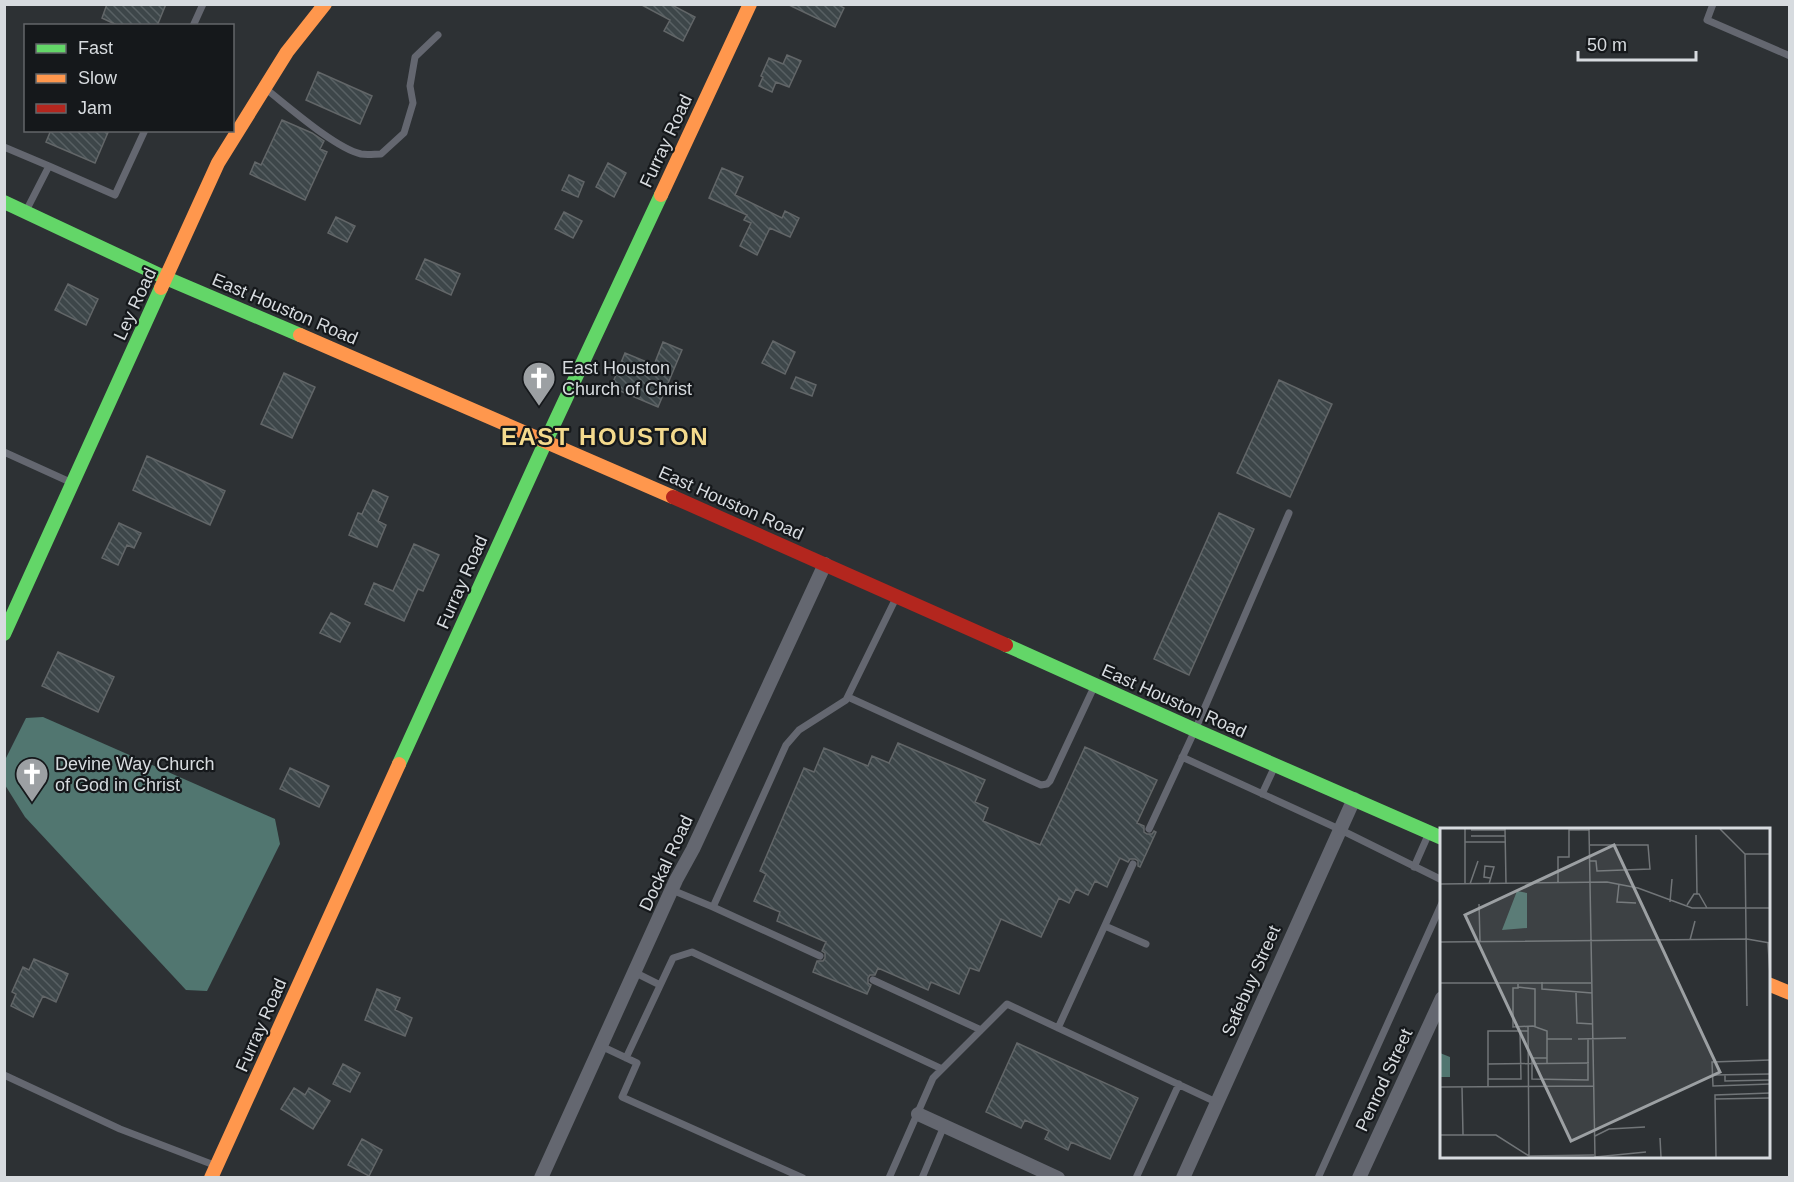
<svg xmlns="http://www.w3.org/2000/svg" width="1794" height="1182" font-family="Helvetica,sans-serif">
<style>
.water{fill:#517670}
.building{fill:url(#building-back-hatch);stroke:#626668;stroke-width:1.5}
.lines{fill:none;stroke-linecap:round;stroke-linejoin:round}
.lane{stroke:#646770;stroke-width:7}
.street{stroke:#646770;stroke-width:14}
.fast{stroke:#63d668;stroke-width:14}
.slow{stroke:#ff974d;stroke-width:14}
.jam{stroke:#b3261e;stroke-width:14}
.labels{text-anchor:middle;stroke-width:4.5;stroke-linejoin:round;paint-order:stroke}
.street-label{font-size:18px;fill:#d7dbdf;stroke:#15181b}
.poi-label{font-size:18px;fill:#d7dbdf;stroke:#15181b;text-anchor:start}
.district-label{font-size:24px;font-weight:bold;letter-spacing:1.5px;fill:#f4da8d;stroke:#15181b}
.inset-road{fill:none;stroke:#717578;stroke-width:1.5}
.view{fill:#9ca0a3;fill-opacity:0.15;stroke:#9ca0a3;stroke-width:3}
.inset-edge{fill:none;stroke:#d7dbdf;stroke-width:3}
</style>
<defs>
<pattern id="building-back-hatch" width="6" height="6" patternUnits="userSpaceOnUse" patternTransform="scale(1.5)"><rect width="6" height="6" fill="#3d4649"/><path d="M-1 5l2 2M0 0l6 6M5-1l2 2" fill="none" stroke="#586063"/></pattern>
</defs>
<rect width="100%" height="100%" fill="#2d3134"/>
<path class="water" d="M43 717 275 819 280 844 207 991 186 990 25 817 5 785 4 762 26 718Z"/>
<path class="building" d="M107 4H166L157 26H119L102 18Z
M640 4H670L695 17 683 41 664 31 670 20Z
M787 4H837L844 8 835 27Z
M787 55 801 61 789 87 776 82 772 92 759 86 763 77 761 76 769 58 783 64Z
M318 72 372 96 360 124 306 100Z
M282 120 312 133 324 141 320 149 327 152 305 200 250 174 255 162 261 165Z
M51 130H109L95 163 46 142Z
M608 163 626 173 614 197 596 187Z
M722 168 743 177 735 195 782 218 785 211 799 218 790 237 770 228 757 255 740 246 751 223 744 220 747 215 709 198Z
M569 175 584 182 578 197 562 190Z
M564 212 582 221 573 238 555 229Z
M336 217 355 226 347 242 328 233Z
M425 259 460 274 451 295 416 279Z
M68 284 98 299 86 325 55 310Z
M773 341 795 352 785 374 762 363Z
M663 342 682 350 658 407 611 387 625 353 654 365Z
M284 373 315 387 292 438 261 424Z
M796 377 816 385 812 396 791 388Z
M1279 380 1332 404 1290 497 1237 473Z
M147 456 225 491 210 525 133 490Z
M373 490 388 497 378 521 386 525 377 547 349 535 358 513 362 514Z
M1219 513 1254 529 1189 675 1154 659Z
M119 523 141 533 134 548 127 545 118 565 102 558Z
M414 544 439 555 423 591 418 589 404 621 365 604 374 583 393 591Z
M331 613 350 623 340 642 320 633Z
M58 652 114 677 98 712 42 686Z
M898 743 985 780 975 802 988 808 983 821 1040 845 1085 747 1157 780 1137 823 1144 826V832L1147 834H1152L1154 831 1156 832 1140 867 1138 866V861L1135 859H1130L1128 862 1120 858 1107 887 1095 881 1088 895 1076 889 1069 903 1059 898 1041 937 1001 919 979 971 970 968 959 994 931 982 928 990 878 968 875 975H870L868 978V983L871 985 867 994 813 972 817 961H823L825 958V953L822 951 826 942 777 921 780 912 754 901 766 874 760 871 804 768 814 772 824 748 868 766 872 756 889 763Z
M290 768 329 786 319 807 280 789Z
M34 959 68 974 56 1002 43 996 33 1017 11 1006 16 994 12 992 23 967 29 970Z
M377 989 400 998 395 1010 412 1018 405 1036 365 1020Z
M1017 1043 1138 1098 1110 1159 1071 1142 1068 1150 1045 1139 1049 1131 1025 1120 1021 1128 986 1112Z
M343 1064 360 1073 350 1092 333 1084Z
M294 1088 305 1095 309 1088 330 1101 313 1129 281 1109Z
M362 1139 382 1150 369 1176 348 1165Z"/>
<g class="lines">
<path class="lane" d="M1713 4 1707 20 1790 56
M193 26 203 4
M266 89C289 107 335 148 361 154 367 155 375 154 381 154L404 133 413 103 410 86 415 57 438 35
M4 147 49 166
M26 211 49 166 115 195 145 130
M4 452 70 482
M848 697 1041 785 1047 784 1050 781 1094 687
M1182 757 1339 829 1442 880
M1262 794 1275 766
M1149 829 1195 730 1289 513
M1414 867 1429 833
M672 890 713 907 786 745 799 730 846 700 896 598
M713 907 820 956
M1105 926 1146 944
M636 973 660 985
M873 980 981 1030
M1058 1028 1133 864
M601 1046 637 1063 622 1097 803 1178
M626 1058 673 958 692 952 942 1069
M4 1075 120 1129 214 1165
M889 1178 933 1078 1007 1004 1216 1102
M922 1178 944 1126
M1136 1178 1179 1084
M1318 1178 1442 903"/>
<path class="street" d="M918 1114 1058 1178
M541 1178 676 880 693 849 825 564
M1183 1178 1354 799
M1359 1178 1442 998"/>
<path class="fast" d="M4 202 166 278 300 335
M4 634 161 288
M1006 645 1195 730 1442 838
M399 764 546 441 661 195"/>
<path class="slow" d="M661 195 750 4
M161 288 218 163 287 52 325 4
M300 335 673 497
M1768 984 1790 993
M211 1178 399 764"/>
<path class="jam" d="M673 497 1006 645"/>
</g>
<defs>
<g id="church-pin" transform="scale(1.725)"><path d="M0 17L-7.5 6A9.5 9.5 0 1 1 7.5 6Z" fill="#9ca0a3" stroke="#15181b"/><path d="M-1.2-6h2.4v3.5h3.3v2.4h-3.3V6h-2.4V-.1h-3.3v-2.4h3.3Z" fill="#fff"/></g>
</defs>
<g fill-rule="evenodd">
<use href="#church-pin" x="539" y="378"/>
<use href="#church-pin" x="32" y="774"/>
</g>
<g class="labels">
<g class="street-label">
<text transform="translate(666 141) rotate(-65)" y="6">Furray Road</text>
<text transform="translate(135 304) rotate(-65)" y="6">Ley Road</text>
<text transform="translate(285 309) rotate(23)" y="6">East Houston Road</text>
<text transform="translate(731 503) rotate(24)" y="6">East Houston Road</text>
<text transform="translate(462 582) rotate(-66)" y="6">Furray Road</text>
<text transform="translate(1174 701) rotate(24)" y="6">East Houston Road</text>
<text transform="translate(666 863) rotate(-65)" y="6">Dockal Road</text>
<text transform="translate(1251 981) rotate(-66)" y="6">Safebuy Street</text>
<text transform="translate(261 1025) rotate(-66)" y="6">Furray Road</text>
<text transform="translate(1384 1080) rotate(-65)" y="6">Penrod Street</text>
</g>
<g class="poi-label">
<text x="562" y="374">East Houston<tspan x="562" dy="21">Church of Christ</tspan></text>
<text x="55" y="770">Devine Way Church<tspan x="55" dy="21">of God in Christ</tspan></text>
</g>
<g class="district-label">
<text x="605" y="445">EAST HOUSTON</text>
</g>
</g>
<g transform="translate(1440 828)">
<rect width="330" height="330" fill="#2d3134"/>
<path d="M77 63 87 65V100L62 102ZM0 225 10 229V249H0Z" fill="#517670"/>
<path class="inset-road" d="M25 1V56M65 1 66 55M149 1 155 329M280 1 305 26 307 178M31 2H65M256 7 257 66M31 8H65M25 14H65M149 17H208L210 41 157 43 156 33H150M305 26H330M118 55V29H129V2H149M0 56 167 54 198 60 252 80H330M30 56 38 33M49 56 54 39 45 38 44 49 50 50M179 56 177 74 196 75M230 74 232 51M39 76 40 113M247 77 254 66H259L267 80M250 112 255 93M0 114 307 111 330 115M328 115 330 147M102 154V161L152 165M0 155H151M78 156V160H73V199L93 198 107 203V235M78 159 95 161V199M136 165 137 195 153 196M88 198 89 328M107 211H132M138 211 186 210M107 230H92V251L148 252V211M330 232 272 234 273 258 330 256M48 236V203H88M273 247 330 246M285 247V253L330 252M48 251H81L80 203M48 258V236L149 235M0 259 154 258M22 259 23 307M275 271 330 270M0 307H56L89 328 154 327M155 308 169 301 205 299M220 310 221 329M155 329 206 324M276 329 275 267 330 265"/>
<path class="view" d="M174 17 280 244 131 313 25 87Z"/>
<rect width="330" height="330" class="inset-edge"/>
</g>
<rect width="1794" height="1182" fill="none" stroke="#d7dbdf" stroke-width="12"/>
<rect x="24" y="24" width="210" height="108" fill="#15181b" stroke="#636669" stroke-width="1.5"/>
<rect x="36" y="44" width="30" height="9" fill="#63d668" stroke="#636669" stroke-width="1.5"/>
<text x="78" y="54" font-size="18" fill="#d7dbdf">Fast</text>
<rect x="36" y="74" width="30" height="9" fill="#ff974d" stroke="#636669" stroke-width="1.5"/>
<text x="78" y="84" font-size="18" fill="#d7dbdf">Slow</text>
<rect x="36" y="104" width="30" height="9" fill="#b3261e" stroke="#636669" stroke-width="1.5"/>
<text x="78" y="114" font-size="18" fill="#d7dbdf">Jam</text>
<path d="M1578 51v9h118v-9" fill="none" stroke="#d7dbdf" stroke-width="3"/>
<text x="1587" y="51" font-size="18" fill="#d7dbdf" stroke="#15181b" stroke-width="4.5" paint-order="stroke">50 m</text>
</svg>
